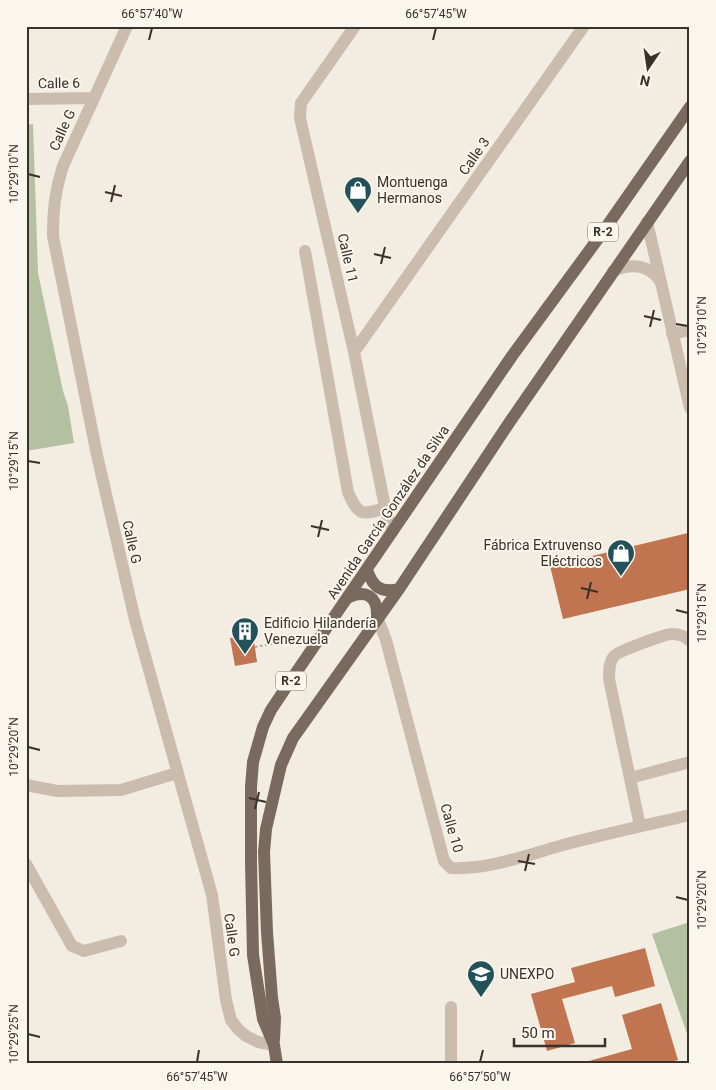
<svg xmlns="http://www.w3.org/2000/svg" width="716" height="1090" font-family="Roboto,sans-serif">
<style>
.green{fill:#b4c1a1}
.building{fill:#c17450}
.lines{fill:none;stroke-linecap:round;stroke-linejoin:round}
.path{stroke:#b6a797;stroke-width:2;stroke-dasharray:2.5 2.5;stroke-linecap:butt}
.minor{stroke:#cbbdad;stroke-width:12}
.major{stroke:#7a695d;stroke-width:12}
.ticks{fill:none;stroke:#39312b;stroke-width:2}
.labels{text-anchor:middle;stroke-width:4;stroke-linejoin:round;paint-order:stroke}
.shield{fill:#faf5ed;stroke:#736c65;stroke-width:1}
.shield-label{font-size:12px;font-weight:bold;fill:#39312b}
.street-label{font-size:14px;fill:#39312b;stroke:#faf5ed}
.poi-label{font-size:14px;fill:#39312b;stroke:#faf5ed;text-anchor:start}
.neatline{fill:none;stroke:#39312b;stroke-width:2}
.ticks-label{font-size:12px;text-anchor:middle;fill:#39312b}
</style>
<rect width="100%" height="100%" fill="#f3ece1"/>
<path class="green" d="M33 124 38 273 63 391 68 406 74 443 26 451V125Z
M690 922V1042L652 934Z"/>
<path class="building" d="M688 533 690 540V589L563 619 550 566Z
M253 634 257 662 235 666 230 638Z
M645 948 655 986 615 997 612 986 562 999 575 1043 547 1051 531 994 575 982 571 968Z
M661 1003 678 1060 665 1064H590L589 1061 632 1049 622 1015Z"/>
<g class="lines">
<path class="path" d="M255 647 304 638"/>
<path class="minor" d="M127 26 63 166C55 190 53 210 53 236L97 455 135 620 212 895 226 1000 231 1020 238 1029 246 1036 258 1042 274 1045
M355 26 301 103 300 118 354 352 386 512 393 531
M26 99 93 98
M647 222 690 408
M305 251 348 492C358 515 361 516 385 508
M613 271C630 263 649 264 660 281
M672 334 690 330
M354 352 584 26
M377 617 386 640 444 861 451 868C488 870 527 855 563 845 605 834 647 825 690 815
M630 778 690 762
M26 785 57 791 121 790 177 773
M640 826 609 679C609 671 609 662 614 656 619 651 665 634 672 634 679 634 685 636 690 641
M26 864 72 946 84 951 121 941
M451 1064V1007"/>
<path class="major" d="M367 570C373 587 380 593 399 589
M347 598C366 589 378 596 377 617
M274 1040 275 1018 272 998 267 932 264 852 266 829 281 765 293 738 399 589 509 423 690 161
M277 1064 274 1045 263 1019 253 955 251 862V787L253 762 263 727 271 710 291 680 512 356 600 236 690 107"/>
</g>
<path class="ticks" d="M149 40 152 28M433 40 436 28M28 174 40 177M105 192 122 196M111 202 115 185M374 254 391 258M381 264 385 247M644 316 661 320M676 324 688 326M650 327 654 310M28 461 40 463M311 526 329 530M318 537 322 520M581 588 598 592M587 599 591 582M676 610 688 613M28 747 40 750M249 798 266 802M255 809 259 792M518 861 535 864M525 871 529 854M676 897 688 900M28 1034 40 1037M197 1062 199 1050M480 1062 483 1050"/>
<defs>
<g id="shop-pin" transform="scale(1.4375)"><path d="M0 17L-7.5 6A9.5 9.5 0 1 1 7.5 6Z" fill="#225159" stroke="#faf5ed"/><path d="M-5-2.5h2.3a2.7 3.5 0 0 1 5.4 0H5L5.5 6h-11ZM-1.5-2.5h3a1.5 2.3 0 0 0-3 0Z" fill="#fff"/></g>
<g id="building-pin" transform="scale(1.4375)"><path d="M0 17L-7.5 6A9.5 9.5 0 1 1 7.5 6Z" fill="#225159" stroke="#faf5ed"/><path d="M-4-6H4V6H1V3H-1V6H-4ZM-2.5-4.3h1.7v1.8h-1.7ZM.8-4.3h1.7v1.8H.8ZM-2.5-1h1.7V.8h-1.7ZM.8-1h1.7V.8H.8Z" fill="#fff"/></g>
<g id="university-pin" transform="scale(1.4375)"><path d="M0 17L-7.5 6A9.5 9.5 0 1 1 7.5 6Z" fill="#225159" stroke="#faf5ed"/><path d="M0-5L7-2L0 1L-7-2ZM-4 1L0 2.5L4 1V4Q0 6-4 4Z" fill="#fff"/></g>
</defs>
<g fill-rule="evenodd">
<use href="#shop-pin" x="358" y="190"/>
<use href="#shop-pin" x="621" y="553"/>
<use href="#building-pin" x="245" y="631"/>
<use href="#university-pin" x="481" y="974"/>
</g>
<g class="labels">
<g class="shield">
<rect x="588" y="222.5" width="30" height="19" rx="4"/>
<rect x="276" y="671.5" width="30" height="19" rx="4"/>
</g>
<g class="shield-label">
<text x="603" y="236">R-2</text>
<text x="291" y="685">R-2</text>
</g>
<g class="street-label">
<text transform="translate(59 83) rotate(-1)" y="5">Calle 6</text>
<text transform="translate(62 130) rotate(-66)" y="5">Calle G</text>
<text transform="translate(474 156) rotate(-55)" y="5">Calle 3</text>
<text transform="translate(348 258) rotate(77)" y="5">Calle 11</text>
<text transform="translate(388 512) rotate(-56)" y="5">Avenida García González da Silva</text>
<text transform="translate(132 542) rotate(77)" y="5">Calle G</text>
<text transform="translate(452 828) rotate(74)" y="5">Calle 10</text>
<text transform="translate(232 935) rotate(82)" y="5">Calle G</text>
</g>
<g class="poi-label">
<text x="377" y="187">Montuenga<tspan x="377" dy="16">Hermanos</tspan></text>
<text x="602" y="550" text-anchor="end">Fábrica Extruvenso<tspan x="602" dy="16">Eléctricos</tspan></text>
<text x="264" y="628">Edificio Hilandería<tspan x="264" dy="16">Venezuela</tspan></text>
<text x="500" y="979">UNEXPO</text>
</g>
</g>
<rect width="716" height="1090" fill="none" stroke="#faf5ed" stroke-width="55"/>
<g transform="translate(648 68) rotate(193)" stroke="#faf5ed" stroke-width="4" paint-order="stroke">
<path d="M0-4L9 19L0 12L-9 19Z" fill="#39312b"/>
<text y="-8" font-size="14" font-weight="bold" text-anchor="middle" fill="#39312b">N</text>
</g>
<path d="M514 1038v8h91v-8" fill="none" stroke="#39312b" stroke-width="2.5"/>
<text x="521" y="1038" font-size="15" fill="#39312b" stroke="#faf5ed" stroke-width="4" paint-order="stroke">50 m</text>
<rect x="28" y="28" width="660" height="1034" class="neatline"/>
<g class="ticks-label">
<text x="152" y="18">66°57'40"W</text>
<text x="436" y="18">66°57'45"W</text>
<text transform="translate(14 174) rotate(-90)" y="4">10°29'10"N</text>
<text transform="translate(702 326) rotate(-90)" y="4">10°29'10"N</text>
<text transform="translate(14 461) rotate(-90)" y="4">10°29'15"N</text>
<text transform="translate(702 613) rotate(-90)" y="4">10°29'15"N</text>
<text transform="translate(14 747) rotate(-90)" y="4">10°29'20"N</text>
<text transform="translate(702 900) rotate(-90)" y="4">10°29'20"N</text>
<text transform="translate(14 1034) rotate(-90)" y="4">10°29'25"N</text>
<text x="197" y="1081">66°57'45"W</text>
<text x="480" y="1081">66°57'50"W</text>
</g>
</svg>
